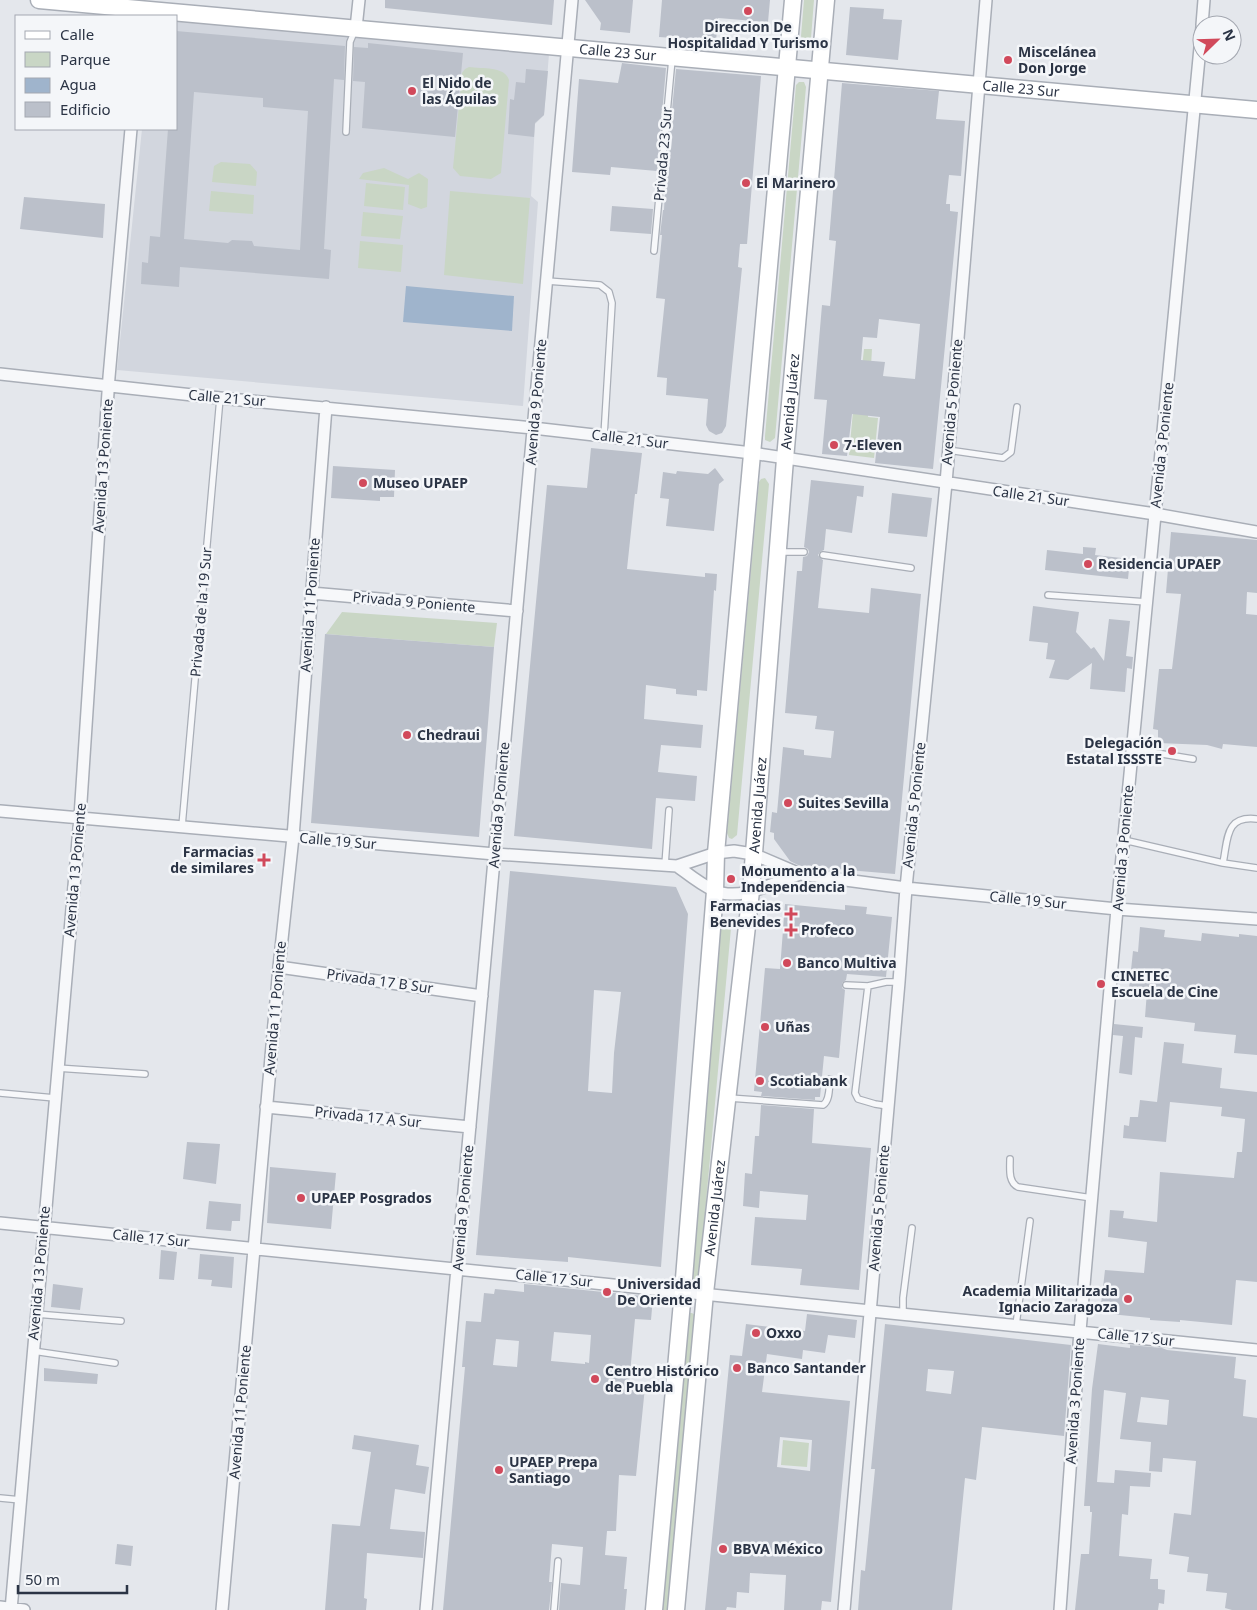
<svg xmlns="http://www.w3.org/2000/svg" width="1257" height="1610" font-family="'Noto Sans',sans-serif">
<style>
.built{fill:#d2d6de}
.green{fill:#c9d6c5}
.water{fill:#9fb4cc}
.building{fill:#bbc0ca;fill-rule:evenodd}
.lines{fill:none;stroke-linecap:round;stroke-linejoin:round}
.lane-casing{stroke:#a9aeb7;stroke-width:8}
.street-casing{stroke:#a9aeb7;stroke-width:14}
.secondary-casing{stroke:#a9aeb7;stroke-width:19}
.lane{stroke:#f7f8fa;stroke-width:5.5}
.street{stroke:#f7f8fa;stroke-width:11}
.secondary{stroke:#fff;stroke-width:16}
.poi-dot{fill:#d1495b;stroke:#f4f6f9;stroke-width:2}
.labels{text-anchor:middle;stroke-width:5;stroke-linejoin:round;paint-order:stroke}
.poi-label{font-size:14px;font-weight:bold;fill:#2b3445;stroke:#f4f6f9;text-anchor:start}
.street-label{font-size:14px;fill:#2b3445;stroke:#f4f6f9}
</style>
<rect width="100%" height="100%" fill="#e4e7ec"/>
<path class="built" d="M176 19 549 54 544 115 535 124 531 196 538 202 523 406 117 370 142 129H176Z"/>
<path class="green" d="M804 0H814L811 38 806 41 802 39 801 36Z
M469 67C482 69 505 66 509 80L501 173 491 179 460 176 453 168 462 73 465 69Z
M799 82H804L806 87 775 438 770 442 765 440V436L796 85Z
M221 162 250 164 257 172 256 186 212 182 214 166Z
M384 168 408 179 419 173 428 179 427 207 421 209 408 204 409 185 359 179 363 173Z
M366 183 405 187 403 210 364 206Z
M211 191 254 195 253 214 209 211Z
M450 191 530 198 523 284 444 275Z
M363 212 403 216 400 239 361 236Z
M360 241 403 245 401 272 358 268Z
M864 349H872L868 417 878 418 874 458 849 455 857 367H862Z
M765 478 769 484 737 835 732 839 729 838 727 833 759 482 761 479Z
M342 612 497 623 494 647 326 634Z
M725 922 730 924 731 928 699 1279 694 1283 691 1281 689 1277 721 926Z
M689 1313H692L695 1315 670 1610H660Z
M783 1440 809 1443 807 1467 781 1465Z"/>
<path class="water" d="M406 286 514 296 512 331 403 322Z"/>
<path class="building" d="M385 0H554L552 25 385 8Z
M585 0H633L630 33 600 30 601 23Z
M662 0H770L768 22 718 18 716 41 659 37Z
M850 7 884 9 883 19 902 20 898 60 846 55Z
M176 31 345 46 344 80 334 79 324 249 331 250 329 279 180 267 179 287 141 284 142 262 148 263 150 236 160 237 168 129H176ZM194 92 263 98V107L308 111 300 250 254 246 252 241 232 240 228 243 184 239Z
M368 43 463 53 455 137 362 128 365 82 353 81 354 47 368 48Z
M622 63 666 68 657 171 611 167 610 175 572 172 579 79 618 83Z
M526 69 548 71 544 115 535 123 534 137 508 134 510 99 514 100 516 82 525 83Z
M676 69 761 76 747 244H740L738 267 742 268 726 426 722 433 716 435 709 431 706 425 708 399 666 395 667 378 657 377 665 299 656 298 662 235H660L663 210H664L666 172Z
M842 83 939 91 936 119 965 121 961 176 949 175 946 204H950V211L958 212 933 469 875 463 880 417 852 414 847 456 822 454 827 400 814 399 822 305 830 306 836 241 829 240ZM879 319 920 324 915 379 883 376 885 362 861 360 863 337 877 338Z
M24 197 105 204 103 238 20 229Z
M612 206 653 209 651 234 610 231Z
M591 448 642 453 637 494H635L627 569 705 577V573L717 574 716 591 714 590 707 691 697 690V696L676 694V689L646 685 644 719 703 725 701 748 661 745 658 772 697 776 695 801 656 798 652 849 514 836 547 485 587 488Z
M333 466 395 470 394 497H380V501L331 498Z
M715 468 724 480 719 484 714 531 666 526 669 499 660 498 663 472 676 474 677 471 708 474Z
M811 480 864 486 863 497 857 496 852 533 826 529 824 550 820 552 818 555 820 558 823 560 818 608 869 613 871 588 921 594 895 874 800 866 790 861 774 839V833L770 832 772 812 777 813 783 747 804 750V755L831 758 834 731 815 729 817 716 785 713 797 571H802L803 557 807 556 809 552 808 549 804 547Z
M892 493 932 498 927 537 888 533Z
M1171 532 1257 540V593L1247 592 1246 614 1257 615V747L1223 744 1222 749 1207 745 1158 743V730L1153 729 1159 669H1172L1181 594 1166 593Z
M1083 547 1096 548 1095 555 1130 559 1128 579 1045 570 1047 550 1083 554Z
M1033 606 1079 612 1076 632 1091 649 1094 647 1104 661 1109 619 1130 621 1126 656 1133 657 1132 669 1127 668 1125 692 1090 689 1092 663 1068 680 1049 678 1055 660 1046 659 1048 643 1029 641Z
M325 634 494 647 479 837 311 823Z
M510 871 676 887 688 914 661 1267 568 1257V1262L476 1255ZM594 990 621 992 614 1053 612 1093 588 1091Z
M785 904 845 910V905L867 907 866 914 892 917 886 977 847 974 846 980 842 983V988L845 990 839 1058 824 1056 820 1097H815V1100L761 1096 762 1092 754 1091 765 968 780 969Z
M1140 927 1165 930 1164 937 1201 941 1202 933 1239 937V934L1257 936V1055L1234 1053 1236 1035 1194 1031 1195 1023 1145 1017 1147 991 1129 989 1133 951 1138 952Z
M1114 1024 1143 1027 1142 1038 1135 1037 1132 1075 1119 1073 1123 1036 1113 1035Z
M1164 1042 1184 1044 1182 1063 1222 1068 1220 1088 1257 1092V1282L1236 1280 1232 1325 1180 1320V1322L1150 1320V1318L1100 1313 1105 1270 1144 1273 1147 1242 1108 1237 1110 1210 1124 1211 1123 1218 1157 1222 1160 1172 1234 1178 1237 1152H1242L1245 1119 1221 1116 1222 1107 1170 1102 1166 1142 1123 1138 1124 1125 1129 1126 1130 1117H1138L1140 1100 1157 1102Z
M761 1105 814 1109 812 1143 871 1148 859 1290 800 1285 802 1269 751 1265 755 1217 806 1220 808 1195 760 1191 759 1208 743 1206 745 1173 752 1174 755 1136H759Z
M187 1142 220 1144 216 1184 183 1179Z
M270 1167 336 1173 331 1229 267 1223Z
M209 1201 241 1204 240 1221H232L231 1231 206 1229Z
M161 1250 177 1252 174 1280 159 1279Z
M200 1254 234 1257 232 1288 211 1286 212 1280 198 1279Z
M53 1284 83 1288 80 1310 51 1307Z
M524 1284 653 1297 651 1320 635 1319 629 1385 645 1387 636 1476 619 1475 616 1531H607L605 1555 627 1557 624 1589H627L625 1610H559L561 1583 580 1585 583 1547 552 1544 549 1582H552L549 1610H443L465 1367H462L466 1321 481 1322 484 1293 494 1294 495 1289 524 1292ZM554 1332 591 1335 589 1363 585 1362V1364L551 1361ZM496 1339 519 1341 517 1367 493 1365Z
M807 1314 857 1320 855 1338 828 1335 825 1353 803 1350 802 1359 767 1354 762 1392 850 1401 831 1602 822 1601 821 1610H784L786 1575 750 1573 749 1593 737 1592 736 1608 727 1607 726 1610H705L730 1355 742 1356 746 1324 805 1331ZM780 1437 812 1440 810 1471 777 1467Z
M885 1324 1071 1345 1064 1436 982 1427 976 1480 965 1478 952 1610H858L861 1570 865 1571 875 1469H871ZM928 1369 954 1371 951 1394 926 1391Z
M1098 1344 1130 1348V1345L1162 1348 1167 1350 1236 1357 1234 1378 1246 1380 1243 1416 1257 1418V1610H1232L1225 1608 1227 1593 1206 1591 1208 1574 1187 1572 1189 1557 1169 1554 1174 1513 1191 1515 1196 1461 1163 1458 1162 1472 1149 1471 1151 1442 1120 1439 1126 1393 1104 1390 1097 1482 1114 1483 1115 1470 1151 1473 1150 1487 1130 1486 1128 1515 1122 1514 1119 1556 1152 1559 1150 1579H1158V1589L1165 1590 1164 1604 1159 1603 1158 1610H1075L1081 1554H1089L1092 1512H1090V1506H1084L1092 1389ZM1141 1397 1169 1400 1167 1425 1137 1422Z
M44 1368 98 1374 97 1384 44 1381Z
M354 1435 419 1445 416 1465 429 1467 425 1494 395 1489 390 1529 425 1532 423 1558 367 1553 364 1598 367 1599 366 1610H325L332 1524 360 1526 371 1452 352 1449Z
M117 1544 133 1546 131 1566 115 1564Z"/>
<g class="lines">
<g class="lane-casing">
<path id="lane" d="M346 132 350 42 355 30
M654 251 672 59
M547 281 600 285 609 292 612 303 604 436
M948 450 1003 458 1011 452 1017 407
M779 552H804
M823 555 911 568
M1048 595 1147 602
M1132 749 1193 759
M182 826 220 398
M1124 840 1223 863 1257 868
M1223 863C1228 839 1225 815 1257 819
M665 865 669 810
M846 985 868 986
M57 1068 145 1074
M0 1093 55 1098
M729 1098 823 1105C830 1101 829 1088 830 1079
M888 1106 875 1104 858 1099 855 1093 868 986 886 982H899
M1010 1159C1010 1169 1008 1182 1018 1187L1092 1198
M903 1313V1298L912 1228
M36 1314 121 1321
M1016 1325 1030 1221
M33 1351 115 1363
M0 1498 21 1500
M554 1610 558 1561"/>
</g>
<g class="street-casing">
<path id="street" d="M1202 25 1204 0
M356 28 359 0
M0 374 220 398 533 428 752 453 1155 514 1257 532
M311 593 517 611
M0 811 495 854 677 866 716 853 734 851 753 854 800 874 906 888 1117 909 1257 919
M677 866C688 874 700 884 713 890 740 903 774 882 800 874
M279 967 482 996
M266 1107 470 1127
M0 1223 1257 1350
M0 1607 24 1610
M11 1610 80 817 109 377 131 129
M222 1610 279 967 293 837 326 407
M426 1610 572 0
M844 1610 899 982 906 888 946 483 986 0
M1060 1610 1080 1331 1117 909 1202 27"/>
</g>
<g class="secondary-casing">
<g id="secondary">
<path id="s1" d="M39 0 1257 110"/>
<path d="M654 1610 683 1291 715 891 716 853 793 0"/>
<path id="s2" d="M676 1610 705 1293 751 891 785 459 826 0"/>
</g>
</g>
<use href="#lane" class="lane"/>
<use href="#street" class="street"/>
<use href="#secondary" class="secondary"/>
</g>
<g class="poi-dot">
<circle cx="748" cy="11" r="5"/>
<circle cx="1008" cy="60" r="5"/>
<circle cx="412" cy="91" r="5"/>
<circle cx="746" cy="183" r="5"/>
<circle cx="834" cy="445" r="5"/>
<circle cx="363" cy="483" r="5"/>
<circle cx="1088" cy="564" r="5"/>
<circle cx="407" cy="735" r="5"/>
<circle cx="1172" cy="751" r="5"/>
<circle cx="788" cy="803" r="5"/>
<path d="M261.5 852.5h5v5h5v5h-5v5h-5v-5h-5v-5h5z"/>
<circle cx="731" cy="879" r="5"/>
<path d="M788.5 906.5h5v5h5v5h-5v5h-5v-5h-5v-5h5z"/>
<path d="M788.5 922.5h5v5h5v5h-5v5h-5v-5h-5v-5h5z"/>
<circle cx="787" cy="963" r="5"/>
<circle cx="1101" cy="984" r="5"/>
<circle cx="765" cy="1027" r="5"/>
<circle cx="760" cy="1081" r="5"/>
<circle cx="301" cy="1198" r="5"/>
<circle cx="607" cy="1292" r="5"/>
<circle cx="1128" cy="1299" r="5"/>
<circle cx="756" cy="1333" r="5"/>
<circle cx="737" cy="1368" r="5"/>
<circle cx="595" cy="1379" r="5"/>
<circle cx="499" cy="1470" r="5"/>
<circle cx="723" cy="1549" r="5"/>
</g>
<g class="labels">
<g class="poi-label">
<text x="748" y="32" text-anchor="middle">Direccion De<tspan x="748" dy="16">Hospitalidad Y Turismo</tspan></text>
<text x="1018" y="57">Miscelánea<tspan x="1018" dy="16">Don Jorge</tspan></text>
<text x="422" y="88">El Nido de<tspan x="422" dy="16">las Águilas</tspan></text>
<text x="756" y="188">El Marinero</text>
<text x="844" y="450">7-Eleven</text>
<text x="373" y="488">Museo UPAEP</text>
<text x="1098" y="569">Residencia UPAEP</text>
<text x="417" y="740">Chedraui</text>
<text x="1162" y="748" text-anchor="end">Delegación<tspan x="1162" dy="16">Estatal ISSSTE</tspan></text>
<text x="798" y="808">Suites Sevilla</text>
<text x="254" y="857" text-anchor="end">Farmacias<tspan x="254" dy="16">de similares</tspan></text>
<text x="741" y="876">Monumento a la<tspan x="741" dy="16">Independencia</tspan></text>
<text x="781" y="911" text-anchor="end">Farmacias<tspan x="781" dy="16">Benevides</tspan></text>
<text x="801" y="935">Profeco</text>
<text x="797" y="968">Banco Multiva</text>
<text x="1111" y="981">CINETEC<tspan x="1111" dy="16">Escuela de Cine</tspan></text>
<text x="775" y="1032">Uñas</text>
<text x="770" y="1086">Scotiabank</text>
<text x="311" y="1203">UPAEP Posgrados</text>
<text x="617" y="1289">Universidad<tspan x="617" dy="16">De Oriente</tspan></text>
<text x="1118" y="1296" text-anchor="end">Academia Militarizada<tspan x="1118" dy="16">Ignacio Zaragoza</tspan></text>
<text x="766" y="1338">Oxxo</text>
<text x="747" y="1373">Banco Santander</text>
<text x="605" y="1376">Centro Histórico<tspan x="605" dy="16">de Puebla</tspan></text>
<text x="509" y="1467">UPAEP Prepa<tspan x="509" dy="16">Santiago</tspan></text>
<text x="733" y="1554">BBVA México</text>
</g>
<g class="street-label">
<text dy="5" stroke="none"><textPath href="#s1" startOffset="581">Calle 23 Sur</textPath></text>
<text dy="5" stroke="none"><textPath href="#s1" startOffset="986">Calle 23 Sur</textPath></text>
<text transform="translate(663 154) rotate(-85)" y="5">Privada 23 Sur</text>
<text transform="translate(227 398) rotate(5)" y="5">Calle 21 Sur</text>
<text transform="translate(536 402) rotate(-85)" y="5">Avenida 9 Poniente</text>
<text dy="5" stroke="none"><textPath href="#s2" startOffset="1214">Avenida Juárez</textPath></text>
<text transform="translate(952 402) rotate(-85)" y="5">Avenida 5 Poniente</text>
<text transform="translate(630 439) rotate(7)" y="5">Calle 21 Sur</text>
<text transform="translate(1162 445) rotate(-84)" y="5">Avenida 3 Poniente</text>
<text transform="translate(103 466) rotate(-86)" y="5">Avenida 13 Poniente</text>
<text transform="translate(1031 496) rotate(8)" y="5">Calle 21 Sur</text>
<text transform="translate(414 602) rotate(5)" y="5">Privada 9 Poniente</text>
<text transform="translate(310 605) rotate(-86)" y="5">Avenida 11 Poniente</text>
<text transform="translate(201 612) rotate(-85)" y="5">Privada de la 19 Sur</text>
<text transform="translate(499 805) rotate(-85)" y="5">Avenida 9 Poniente</text>
<text transform="translate(914 805) rotate(-84)" y="5">Avenida 5 Poniente</text>
<text dy="5" stroke="none"><textPath href="#s2" startOffset="809">Avenida Juárez</textPath></text>
<text transform="translate(338 841) rotate(5)" y="5">Calle 19 Sur</text>
<text transform="translate(1123 848) rotate(-85)" y="5">Avenida 3 Poniente</text>
<text transform="translate(75 870) rotate(-85)" y="5">Avenida 13 Poniente</text>
<text transform="translate(1028 900) rotate(6)" y="5">Calle 19 Sur</text>
<text transform="translate(380 981) rotate(8)" y="5">Privada 17 B Sur</text>
<text transform="translate(275 1008) rotate(-85)" y="5">Avenida 11 Poniente</text>
<text transform="translate(368 1117) rotate(6)" y="5">Privada 17 A Sur</text>
<text transform="translate(463 1208) rotate(-85)" y="5">Avenida 9 Poniente</text>
<text dy="5" stroke="none"><textPath href="#s2" startOffset="404">Avenida Juárez</textPath></text>
<text transform="translate(879 1208) rotate(-85)" y="5">Avenida 5 Poniente</text>
<text transform="translate(151 1238) rotate(6)" y="5">Calle 17 Sur</text>
<text transform="translate(39 1273) rotate(-85)" y="5">Avenida 13 Poniente</text>
<text transform="translate(554 1278) rotate(6)" y="5">Calle 17 Sur</text>
<text transform="translate(1136 1337) rotate(6)" y="5">Calle 17 Sur</text>
<text transform="translate(1075 1401) rotate(-86)" y="5">Avenida 3 Poniente</text>
<text transform="translate(240 1412) rotate(-85)" y="5">Avenida 11 Poniente</text>
</g>
</g>
<rect x="15" y="15" width="162" height="115" fill="#f4f6f9" stroke="#a4a8b1"/>
<rect x="25" y="31" width="25" height="8" fill="#ffffff" stroke="#a4a8b1"/>
<text x="60" y="40" font-size="15" fill="#2b3445">Calle</text>
<rect x="25" y="52" width="25" height="15" fill="#c9d6c5" stroke="#a4a8b1"/>
<text x="60" y="65" font-size="15" fill="#2b3445">Parque</text>
<rect x="25" y="78" width="25" height="15" fill="#9fb4cc" stroke="#a4a8b1"/>
<text x="60" y="90" font-size="15" fill="#2b3445">Agua</text>
<rect x="25" y="102" width="25" height="15" fill="#bbc0ca" stroke="#a4a8b1"/>
<text x="60" y="115" font-size="15" fill="#2b3445">Edificio</text>
<g transform="translate(1217 40) rotate(67)"><circle r="24" fill="#f4f6f9" stroke="#a4a8b1"/>
<path d="M0-4L9 19L0 12L-9 19Z" fill="#d1495b"/>
<text y="-8" font-size="14" font-weight="bold" text-anchor="middle" fill="#2b3445">N</text>
</g>
<path d="M18 1585v8h109v-8" fill="none" stroke="#2b3445" stroke-width="2.5"/>
<text x="25" y="1585" font-size="15" fill="#2b3445" stroke="#f4f6f9" stroke-width="4" paint-order="stroke">50 m</text>
</svg>
